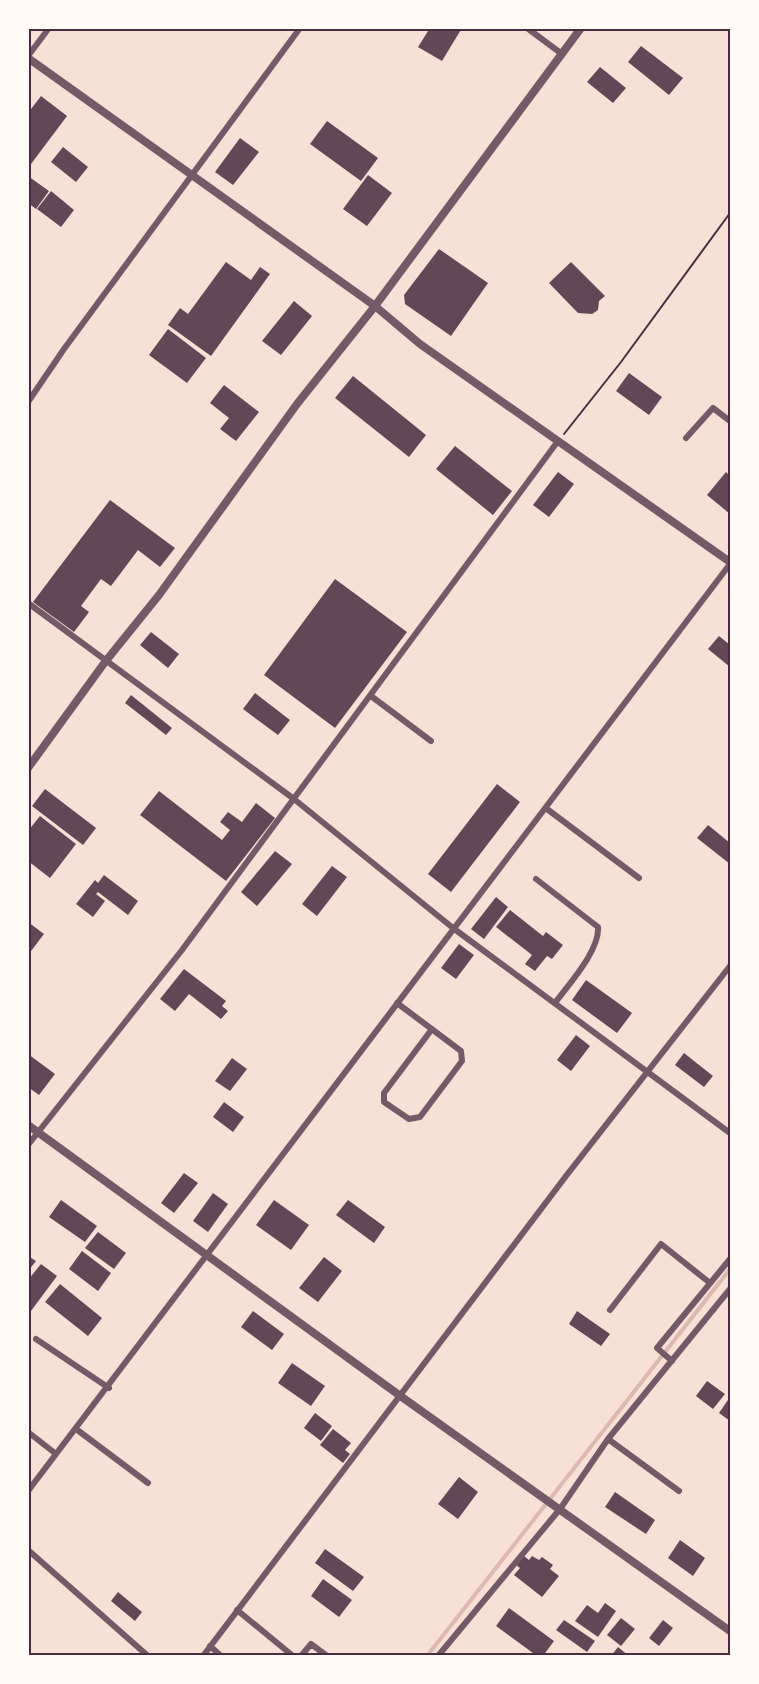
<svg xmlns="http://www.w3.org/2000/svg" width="759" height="1684" font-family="'Roboto Condensed',sans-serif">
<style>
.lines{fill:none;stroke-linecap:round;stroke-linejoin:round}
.stream{stroke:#dcb8b0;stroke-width:4}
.building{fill:#644757}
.path{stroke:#4a2c40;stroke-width:2}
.minor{stroke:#755966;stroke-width:6}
.tertiary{stroke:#755966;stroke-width:8}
.neatline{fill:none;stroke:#4a2c40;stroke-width:2}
</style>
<rect width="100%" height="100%" fill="#f7e1d7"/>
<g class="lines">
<path class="stream" d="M427 1656 730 1269"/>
</g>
<path class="building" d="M430 28H462L442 61 418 47Z
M641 46 683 78 669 95 628 62Z
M600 67 626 88 613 103 587 82Z
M41 96 67 116 28 168V113Z
M327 121 378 158 361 181 310 144Z
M240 138 259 152 233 185 215 172Z
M63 147 88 167 76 182 51 162Z
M368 175 392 193 367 226 343 209Z
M28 176 49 191 36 209 28 203Z
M51 191 74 210 61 227 37 209Z
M439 249 488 283 451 336 405 304 404 295Z
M226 262 251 280 260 267 270 274 211 356 168 325 180 308 188 314Z
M571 262 605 296 599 301 598 310 592 314 578 313 549 283Z
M294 301 312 316 281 355 262 341Z
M168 329 206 358 187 383 149 355Z
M629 373 662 397 649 415 616 391Z
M353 376 426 435 409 457 335 398Z
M224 385 259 412 236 441 220 429 229 418 210 403Z
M455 446 512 491 493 515 436 469Z
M558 472 574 484 549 517 533 505Z
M726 472 730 476V514L707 495Z
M110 500 175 548 160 567 138 550 111 586 101 579 81 606 89 612 74 632 33 602Z
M335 579 407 632 335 728 264 675Z
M151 632 179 654 168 668 140 645Z
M719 636 730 645V667L708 649Z
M255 693 290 720 278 735 243 709Z
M131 695 172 728 166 735 125 703Z
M497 784 520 802 451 892 428 874Z
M45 789 96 828 83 845 32 806Z
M159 791 222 840 230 830 220 822 228 812 242 822 256 803 275 818 226 881 140 815Z
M40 816 76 844 50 878 28 861V831Z
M708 825 730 843V864L697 838Z
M275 851 292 864 257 906 241 892Z
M332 866 347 877 317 916 302 904Z
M104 875 138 901 128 915 98 892 96 894 105 901 93 917 76 904 95 880 98 883Z
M496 897 508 907 484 939 471 929Z
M510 910 543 936 546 932 563 945 552 959 547 956 535 971 525 964 532 955 496 927Z
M28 922 44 934 28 955Z
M459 944 474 955 456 979 441 968Z
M184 969 226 1001 222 1006 228 1011 221 1019 189 994 175 1011 160 999Z
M586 980 632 1013 617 1033 572 1000Z
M576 1035 590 1046 571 1071 557 1060Z
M684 1053 713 1076 704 1087 675 1065Z
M28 1054 55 1074 39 1095 28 1087Z
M232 1058 247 1069 230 1091 215 1081Z
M224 1102 244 1117 233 1132 213 1117Z
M184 1173 198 1183 174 1213 161 1203Z
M213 1193 228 1204 208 1232 193 1221Z
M61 1200 97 1226 85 1242 49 1217Z
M274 1200 309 1225 291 1250 256 1225Z
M348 1200 385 1227 374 1243 336 1215Z
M98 1232 126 1253 114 1269 85 1248Z
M82 1251 111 1273 98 1291 69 1269Z
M28 1256 36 1261 28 1271Z
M324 1257 342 1271 318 1302 299 1288Z
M41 1264 57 1276 28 1315V1280Z
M60 1284 102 1318 88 1336 45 1302Z
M253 1311 284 1334 272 1350 241 1327Z
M577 1311 610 1334 601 1346 569 1324Z
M292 1363 325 1386 311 1406 278 1383Z
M707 1381 725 1394 713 1409 696 1396Z
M730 1397V1421L719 1413Z
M315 1413 332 1426 321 1441 304 1428Z
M333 1429 351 1443 345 1450 350 1454 343 1463 320 1445Z
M459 1477 478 1492 458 1519 438 1504Z
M615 1492 655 1520 646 1534 605 1507Z
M680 1540 705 1558 693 1576 668 1558Z
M325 1549 364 1577 353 1591 315 1563Z
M524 1556 529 1560 532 1556 539 1560 542 1557 553 1565 550 1569 559 1576 542 1597 514 1575 520 1568 516 1565Z
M323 1579 352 1600 339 1617 311 1596Z
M118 1592 142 1612 135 1621 111 1601Z
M605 1603 616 1611 598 1637 575 1621 587 1605 598 1613Z
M509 1608 554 1641 543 1656H537L496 1626Z
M621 1618 635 1629 621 1646 607 1635Z
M564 1620 595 1641 587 1652 556 1630Z
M663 1620 673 1628 659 1646 649 1638Z
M618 1647 629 1656H611Z"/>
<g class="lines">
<path class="path" d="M564 434 621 362 730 213"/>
<path class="minor" d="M527 28 562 54
M28 56 49 28
M28 402 64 349 300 28
M686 438 713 408 730 421
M28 603 294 799 453 928 730 1133
M371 696 431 741
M547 809 639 878
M536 879 598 927C600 950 569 984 555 1003
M397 1003 461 1051 462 1061 420 1117 409 1119 384 1102V1093L432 1029
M28 1145 182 950 558 441
M610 1310 661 1244 710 1283
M36 1339 109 1388
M672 1361 657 1348 730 1259
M76 1429 148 1483
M28 1432 56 1454
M608 1439 679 1491
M28 1491 730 564
M28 1550 148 1656
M237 1610 293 1656
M210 1646 221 1656
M203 1656 566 1176 730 966
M301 1656 311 1644 327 1656
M438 1656 560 1509 608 1439 730 1289
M730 1656V1655"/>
<path class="tertiary" d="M28 58 375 306 420 344 730 562
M28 768 105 662 159 595 297 404 375 306 581 28
M28 1125 399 1395 730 1631"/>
</g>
<rect width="759" height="1684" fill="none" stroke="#fffaf5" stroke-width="60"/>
<rect x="30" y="30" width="699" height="1624" class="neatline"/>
</svg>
